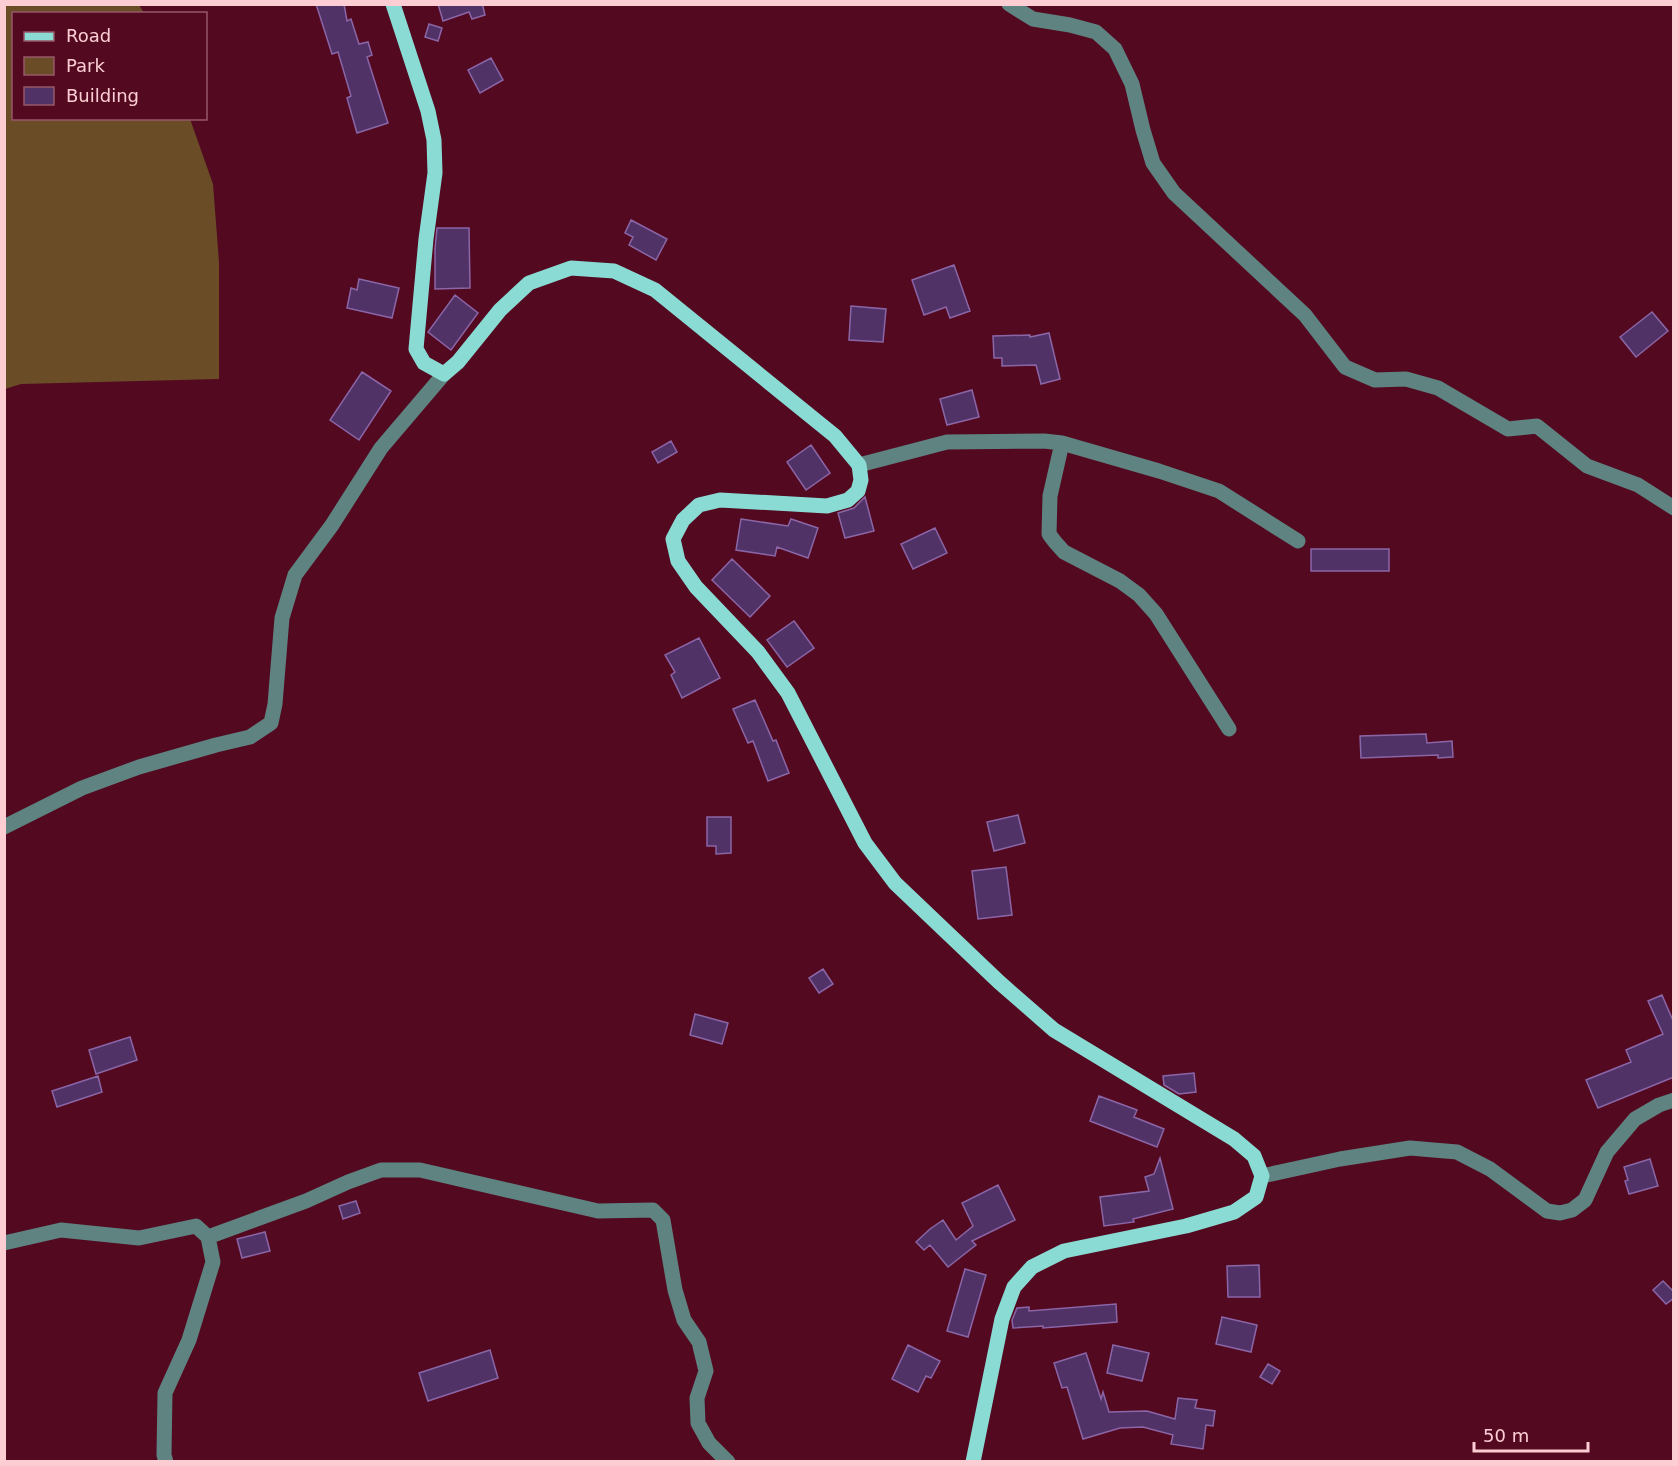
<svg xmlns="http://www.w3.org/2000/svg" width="1678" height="1466" font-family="'DejaVu Sans',sans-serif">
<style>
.green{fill:#6a4c27}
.building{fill:#513267;stroke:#8b66a7;stroke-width:1.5}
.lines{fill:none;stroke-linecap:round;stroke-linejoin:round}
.minor{stroke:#5e8380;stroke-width:15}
.major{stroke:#8bdbd5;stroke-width:15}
</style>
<rect width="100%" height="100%" fill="#530920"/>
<path class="green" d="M4 5H139L144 13 14 14V118L190 119 213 184 219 262V379L21 384 5 389Z"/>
<path class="building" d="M316 4H344L347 21 351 19 359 44 368 42 372 55 367 57 388 123 357 133 347 98 351 96 338 52 332 54Z
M438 4H484L483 7 485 15 472 19 469 12 443 21Z
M429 24 442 28 438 41 425 37Z
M491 58 503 80 480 93 468 70Z
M631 220 667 239 656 260 629 245 633 237 625 233Z
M437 228H469L470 288 435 289V249Z
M954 265 970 311 950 318 946 307 924 315 912 280Z
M359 279 399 288 392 318 347 308 351 288 357 290Z
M455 295 478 313 451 350 428 332Z
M851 306 886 309 883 342 849 340Z
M1652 312 1668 331 1636 357 1620 337Z
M1049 333 1060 379 1041 384 1036 365 1002 366V358H994L993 336 1030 335V337Z
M362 372 391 391 359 440 330 420Z
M972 390 979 417 947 425 940 399Z
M671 441 677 452 658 463 652 452Z
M811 445 830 473 806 490 787 462Z
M865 497 874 531 845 538 838 513 854 508Z
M741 519 788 526 791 519 818 528 808 558 777 547 775 556 736 550Z
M935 528 947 553 913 569 901 544Z
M1311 549H1389V571H1311Z
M732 559 770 596 750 617 712 580Z
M794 621 814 648 787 667 767 640Z
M699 638 720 678 682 698 671 675 675 672 665 655Z
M755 700 773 741 776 740 789 773 768 781 753 741 748 743 733 709Z
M1426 734 1427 743 1452 741 1453 757 1438 758V755L1361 758 1360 736Z
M1018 815 1025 843 994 851 987 822Z
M707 817H731V853L716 854V846H707Z
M1006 867 1012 915 978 919 972 871Z
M823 969 833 984 819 993 809 978Z
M1662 995 1674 1023V1077L1598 1108 1586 1080 1631 1062 1626 1050 1663 1034 1648 1001Z
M695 1014 728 1023 722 1044 690 1035Z
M130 1037 137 1060 96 1074 89 1050Z
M1194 1073 1196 1092 1179 1094 1164 1085 1163 1076Z
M98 1076 102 1092 57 1107 52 1091Z
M1099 1096 1137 1110 1134 1117 1164 1129 1157 1147 1090 1121Z
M1160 1158 1173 1209 1133 1219 1134 1222 1104 1226 1100 1197 1149 1191 1145 1177 1154 1174Z
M1650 1159 1658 1186 1629 1194 1625 1181 1628 1180 1624 1167Z
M998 1185 1015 1220 972 1241 976 1245 948 1267 930 1245 924 1250 916 1242 930 1229 943 1220 956 1240 973 1226 962 1203Z
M356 1201 360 1213 343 1219 339 1206Z
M265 1232 270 1251 242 1258 237 1239Z
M1259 1265 1260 1297H1228L1227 1266Z
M965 1269 986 1275 968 1337 947 1331Z
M1663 1281 1674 1292V1298L1666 1304 1653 1290Z
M1116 1304 1117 1322 1043 1328V1326L1013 1328 1012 1320 1017 1308 1029 1307V1311Z
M1222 1317 1257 1325 1251 1352 1216 1344Z
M908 1345 940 1361 931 1378 926 1376 918 1392 892 1379Z
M1113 1345 1149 1353 1142 1381 1107 1373Z
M490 1350 498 1378 428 1401 419 1373Z
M1086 1353 1101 1399 1103 1392 1109 1412 1147 1411 1175 1419 1178 1398 1197 1400 1195 1408 1215 1411 1213 1426 1206 1425 1203 1449 1171 1444 1173 1435 1143 1427 1120 1428 1083 1439 1067 1387 1062 1388 1054 1363Z
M1268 1364 1280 1371 1272 1384 1260 1377Z"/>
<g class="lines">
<path class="minor" d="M1009 4 1033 19 1070 25 1096 32 1115 49 1132 84 1143 130 1153 163 1174 193 1305 315 1345 367 1375 380 1406 379 1438 388 1508 429 1537 426 1587 466 1638 485 1674 508
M1062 443 1050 496 1049 534 1055 542 1064 552 1120 581 1139 595 1156 614 1229 729
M859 465 947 442 1044 441 1062 443 1159 471 1219 491 1298 541
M4 827 82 788 139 767 216 745 250 737 271 723 275 704 282 618 295 575 332 525 381 448 444 374
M1262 1176 1340 1159 1410 1148 1457 1152 1490 1169 1547 1211 1560 1213 1572 1210 1585 1200 1607 1152 1635 1119 1659 1105 1674 1100
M208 1237 306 1201 348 1182 381 1170H420L598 1211 653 1210 663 1220 675 1290 684 1320 699 1342 706 1371 697 1398 698 1423 709 1443 728 1462
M4 1243 61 1230 139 1238 196 1226 208 1237 213 1262 189 1340 165 1393 164 1455 166 1462"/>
<path class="major" d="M393 4 428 111 434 140 435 173 426 239 416 349 424 363 444 374 458 362 500 310 529 283 571 268 614 271 655 290 835 436 859 465 861 480 858 491 848 500 827 506 720 500 699 505 683 520 673 539 678 561 696 587 758 652 788 693 865 843 895 883 999 982 1054 1030 1234 1139 1254 1156 1262 1176 1256 1197 1234 1212 1186 1226 1064 1251 1032 1267 1014 1287 1002 1319 973 1462"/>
</g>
<rect width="1678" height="1466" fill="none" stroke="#fcced4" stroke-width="12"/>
<rect x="12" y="12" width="195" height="108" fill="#530920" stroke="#975868" stroke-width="1.5"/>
<rect x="24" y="32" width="30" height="9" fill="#8bdbd5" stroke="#975868" stroke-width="1.5"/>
<text x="66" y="42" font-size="18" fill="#fcced4">Road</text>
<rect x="24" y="57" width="30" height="18" fill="#6a4c27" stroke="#975868" stroke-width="1.5"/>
<text x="66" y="72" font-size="18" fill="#fcced4">Park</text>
<rect x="24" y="87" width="30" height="18" fill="#513267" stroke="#975868" stroke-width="1.5"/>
<text x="66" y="102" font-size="18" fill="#fcced4">Building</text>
<path d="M1474 1442v9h114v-9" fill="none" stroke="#fcced4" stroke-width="3"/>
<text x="1483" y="1442" font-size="18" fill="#fcced4" stroke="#530920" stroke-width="4.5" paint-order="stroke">50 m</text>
</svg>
